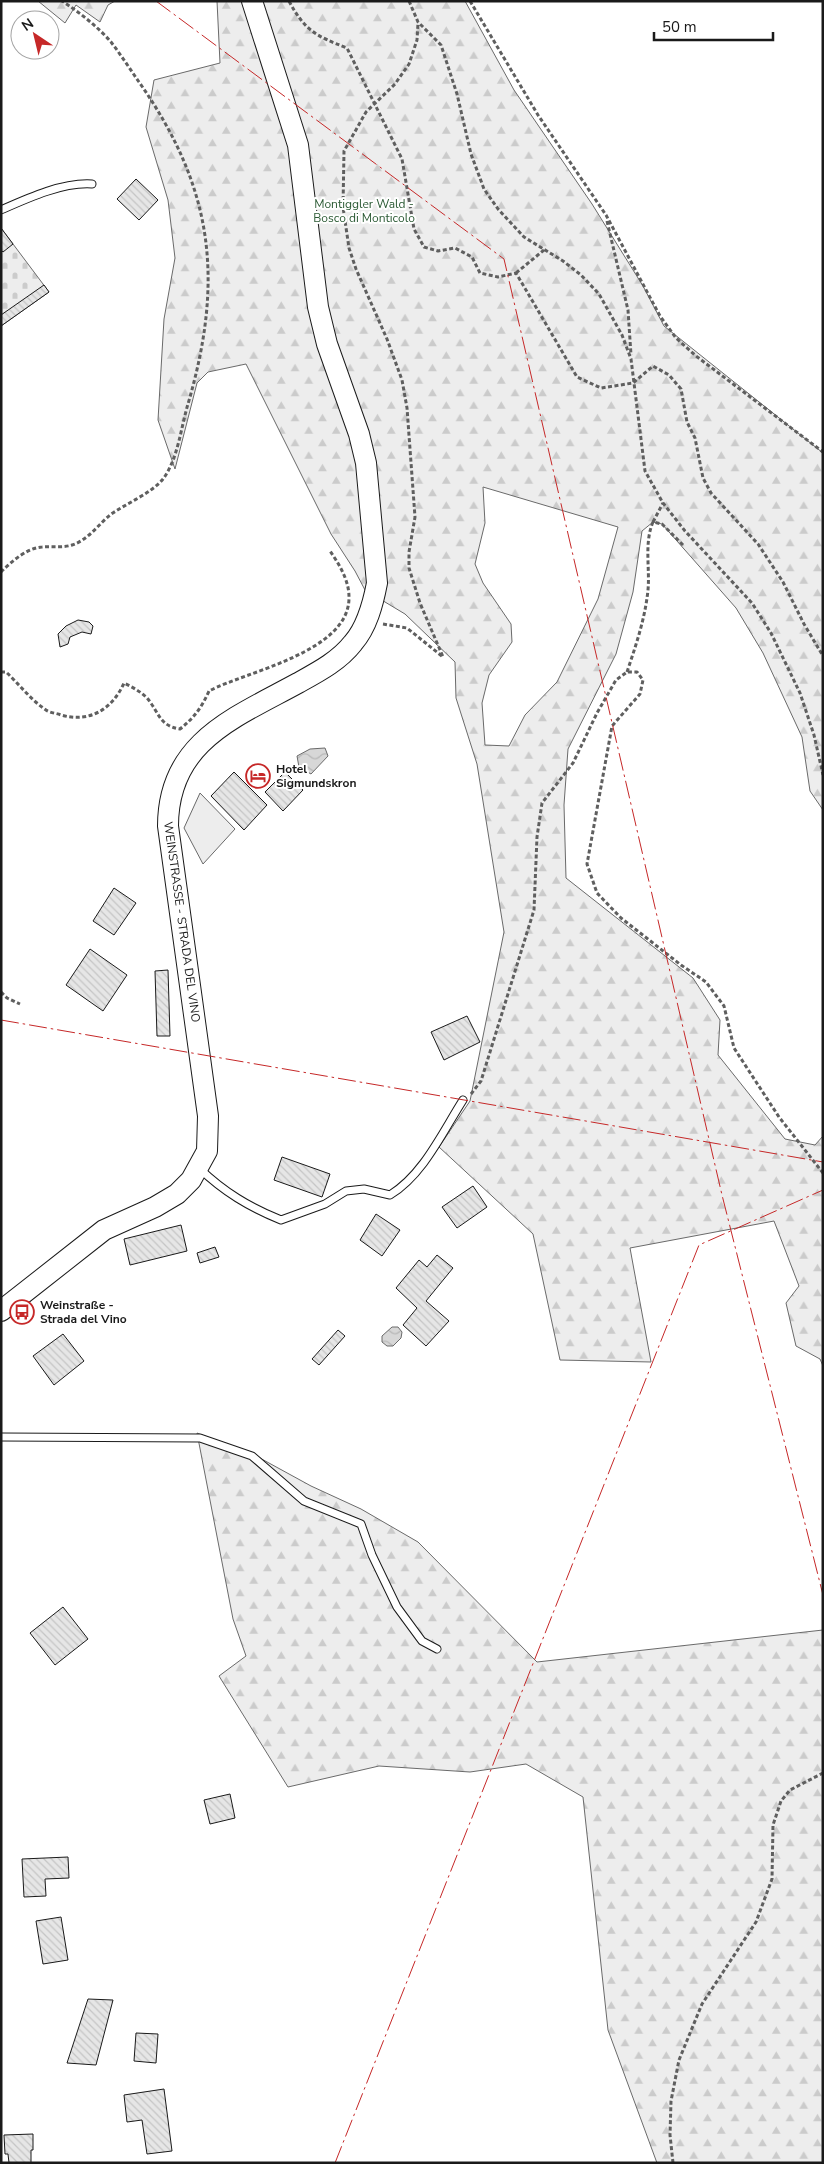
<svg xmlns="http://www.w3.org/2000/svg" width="824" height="2164" font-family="'Nunito Sans',sans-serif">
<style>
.forest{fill:url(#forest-firs);stroke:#6a6a6a;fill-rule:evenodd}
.cemetery{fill:url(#cemetery-stones);stroke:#6a6a6a}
.built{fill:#ededed;stroke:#6a6a6a}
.water{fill:url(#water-waves);stroke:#6a6a6a}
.building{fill:url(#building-back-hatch);stroke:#1a1a1a}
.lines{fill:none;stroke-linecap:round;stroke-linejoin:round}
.service-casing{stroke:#1a1a1a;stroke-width:9}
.secondary-casing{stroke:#1a1a1a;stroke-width:22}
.path{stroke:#5f5f5f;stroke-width:3;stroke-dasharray:4 2.5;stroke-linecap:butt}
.service{stroke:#fff;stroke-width:7}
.secondary{stroke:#fff;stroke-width:20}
.power{stroke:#c62828;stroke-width:1;stroke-dasharray:18 4 2.5 4;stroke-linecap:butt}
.labels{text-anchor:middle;stroke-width:4;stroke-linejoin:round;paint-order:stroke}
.park-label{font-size:12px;fill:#2b5a34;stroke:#fff}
.poi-label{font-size:12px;font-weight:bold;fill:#1a1a1a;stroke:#fff;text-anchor:start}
.street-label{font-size:12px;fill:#1a1a1a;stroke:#fff}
</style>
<defs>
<pattern id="forest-firs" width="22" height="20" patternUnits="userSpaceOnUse" patternTransform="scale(1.25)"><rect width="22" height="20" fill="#ededed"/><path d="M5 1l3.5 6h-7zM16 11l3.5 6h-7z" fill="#cbcbcb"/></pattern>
<pattern id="cemetery-stones" width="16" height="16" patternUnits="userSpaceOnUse" patternTransform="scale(1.25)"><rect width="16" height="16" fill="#ededed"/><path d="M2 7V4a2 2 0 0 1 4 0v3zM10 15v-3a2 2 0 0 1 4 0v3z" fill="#cbcbcb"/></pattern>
<pattern id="water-waves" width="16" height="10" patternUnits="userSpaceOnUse" patternTransform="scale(1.25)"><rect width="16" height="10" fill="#d7d7d7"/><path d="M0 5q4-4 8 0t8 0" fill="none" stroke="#b8b8b8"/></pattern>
<pattern id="building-back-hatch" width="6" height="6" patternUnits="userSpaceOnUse" patternTransform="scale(1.25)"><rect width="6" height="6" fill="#e6e6e6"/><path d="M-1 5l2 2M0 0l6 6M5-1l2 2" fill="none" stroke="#c5c5c5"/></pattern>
</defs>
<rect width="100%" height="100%" fill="#fff"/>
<path class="forest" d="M38 1H115L108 5 100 22 76 5 65 23Z
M217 1H465L514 90 592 204 643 286 664 326 823 453V810L810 791 802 737 763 653 736 608 662 524 653 522 642 531 633 592 616 654 568 749 564 805 566 878 693 978 720 1020 718 1055 785 1139 815 1145 823 1136V1366L820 1359 796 1346 786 1303 799 1286 774 1221 630 1248 651 1362 560 1360 533 1234 439 1147 470 1101 504 932 477 764 456 698 455 662 405 614 365 590 355 571 331 534 246 364 208 372 197 383 175 469 158 420 164 319 175 258 168 200 146 127 154 80 220 63ZM483 487 618 527 598 599 557 682 525 715 509 746 485 745 482 703 489 675 512 642 511 624 483 583 475 564 485 523Z
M197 1433 258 1457 311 1486 361 1509 418 1542 537 1662 823 1630V2163H657L608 2030 583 1797 526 1764 470 1772 379 1766 288 1787 219 1676 246 1656 233 1619Z"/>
<path class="cemetery" d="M1 228 49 292 1 326Z"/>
<path class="built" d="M200 793 235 829 203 864 184 828Z"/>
<path class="water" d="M325 748 328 756 311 774 299 767 297 756 310 749Z
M392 1327H398L402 1332 401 1338 393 1346H387L382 1342V1336Z"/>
<path class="building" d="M136 179 158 200 139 220 117 199Z
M1 228 13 244 3 252 1 250Z
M44 285 49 292 1 326V315Z
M78 620 89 622 93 626 91 634 82 632 70 637 68 644 60 647 58 634 66 626Z
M234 772 267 805 244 830 211 796Z
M285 772 303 790 283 811 265 792Z
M114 888 136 903 114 935 93 921Z
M90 949 127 975 103 1011 66 985Z
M168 970 170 1036H157L155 971Z
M467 1016 480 1042 444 1060 431 1032Z
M282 1157 330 1174 322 1197 274 1180Z
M473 1186 487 1207 457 1228 442 1207Z
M376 1214 400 1230 382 1256 360 1240Z
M181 1225 187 1251 130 1265 124 1239Z
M215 1247 219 1257 200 1263 197 1253Z
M437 1255 453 1268 426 1301 449 1321 426 1346 403 1325 417 1308 396 1288 419 1260 427 1267Z
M338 1330 345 1336 319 1365 312 1359Z
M63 1334 84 1361 54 1385 33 1356Z
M63 1607 88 1639 55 1665 30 1633Z
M230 1794 235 1818 210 1824 204 1800Z
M68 1857 69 1878 45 1879 46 1896 24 1897 22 1859Z
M61 1917 68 1960 43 1964 36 1921Z
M88 1999 113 2000 96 2065 67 2063Z
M136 2033 158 2034 156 2063 134 2061Z
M164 2089 172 2151 147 2154 142 2120 127 2122 124 2095Z
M33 2134V2150H31V2163H9L8 2154H5L4 2135Z"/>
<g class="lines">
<g class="service-casing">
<path id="service" d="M1 210C28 198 63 182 92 184
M199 1168C224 1192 249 1207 281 1220L325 1204 346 1191 364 1189 390 1195C423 1175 442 1133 463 1100
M1 1437 200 1438 252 1456 304 1501 361 1524 372 1555 397 1607 422 1641 437 1649"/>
</g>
<g class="secondary-casing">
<path id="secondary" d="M1 1311 104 1230 155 1207 177 1194 191 1180 207 1151 208 1116 168 826C168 742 234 718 298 683 318 672 339 661 353 643 367 627 373 604 377 583L366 463 359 434 327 344 318 307 298 145 252 1"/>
</g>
<path class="path" d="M289 1C305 31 316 36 347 48L402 159 414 229 424 247 438 251 455 248 472 257 480 273 498 277 516 273 577 377 601 388 633 383 653 366 669 375 681 389 687 422 695 438 703 478 711 493 758 544 783 582 804 624 823 656
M409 1 418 22 441 45 457 94 471 154 484 189 498 209 524 237 563 261 581 275 599 294 622 335 631 359 645 471 663 503 685 531 752 603 771 633 800 693 814 735 823 775
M470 1 538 115 606 215 660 316 676 338 696 356 823 452
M607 221 628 310 631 355
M516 273 544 250
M653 522 663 503
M1 572C12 561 27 548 42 547 52 546 63 548 72 545 88 540 98 525 110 515 125 504 152 493 163 479 178 459 181 427 188 404 224 280 214 189 139 82 130 69 121 55 111 42 98 27 79 12 62 1
M383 624 407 628 443 657 420 603 409 568V552L415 517 407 408 402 380 387 339 356 269 349 248 343 207 344 151 366 112 395 84 409 64 417 40 418 23
M1 672H6C19 684 31 700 46 710 50 713 56 713 61 715 89 723 112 710 124 683 132 687 140 691 147 698 159 712 159 726 180 729 194 718 202 707 209 691 247 671 350 652 349 597 349 580 339 564 330 551
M627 672C636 645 645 619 648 590 650 568 644 543 653 522L662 524 683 545
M1 992 7 998 20 1004
M471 1094 481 1081 534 910 537 837 542 803 573 763 597 713 616 680 627 672H637L643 680 640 694 612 726 587 864 597 893 621 918 681 965 706 982 724 1006 734 1048 779 1117 823 1173
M673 2163 670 2135 671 2101 679 2060 702 2004 756 1922 772 1879 773 1825 781 1801 790 1790 823 1773"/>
<use href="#service" class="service"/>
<use href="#secondary" class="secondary"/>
<path class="power" d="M156 1 504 259 722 1195 823 1595
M1 1020 823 1162
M335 2163 699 1245 823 1190"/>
</g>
<defs>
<g id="hotel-ring" transform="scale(1.25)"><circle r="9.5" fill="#fff" stroke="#c62828" stroke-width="1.5"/><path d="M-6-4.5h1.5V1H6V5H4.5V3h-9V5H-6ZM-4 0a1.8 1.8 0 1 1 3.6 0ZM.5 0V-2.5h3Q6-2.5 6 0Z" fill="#c62828"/></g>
<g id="bus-ring" transform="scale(1.25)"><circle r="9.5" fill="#fff" stroke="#c62828" stroke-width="1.5"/><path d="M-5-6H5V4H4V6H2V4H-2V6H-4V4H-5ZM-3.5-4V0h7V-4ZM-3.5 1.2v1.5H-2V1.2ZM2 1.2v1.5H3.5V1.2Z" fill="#c62828"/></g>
</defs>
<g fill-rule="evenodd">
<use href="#hotel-ring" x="258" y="776"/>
<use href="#bus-ring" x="22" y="1312"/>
</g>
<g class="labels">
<g class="park-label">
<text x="364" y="208">Montiggler Wald -<tspan x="364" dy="14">Bosco di Monticolo</tspan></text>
</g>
<g class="poi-label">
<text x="276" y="773">Hotel<tspan x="276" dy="14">Sigmundskron</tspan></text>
<text x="40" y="1309">Weinstraße -<tspan x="40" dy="14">Strada del Vino</tspan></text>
</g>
<g class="street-label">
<text transform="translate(182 922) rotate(82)" y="4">WEINSTRASSE - STRADA DEL VINO</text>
</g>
</g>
<rect width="824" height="2164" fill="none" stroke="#1a1a1a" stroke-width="5"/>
<g transform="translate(35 35) rotate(325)"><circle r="24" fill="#ffffff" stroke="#a3a3a3"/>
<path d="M0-4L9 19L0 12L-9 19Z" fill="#c62828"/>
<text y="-8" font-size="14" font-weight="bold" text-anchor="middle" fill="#1a1a1a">N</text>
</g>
<path d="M654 32v8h119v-8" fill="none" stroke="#1a1a1a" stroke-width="2.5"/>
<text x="662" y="32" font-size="15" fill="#1a1a1a" stroke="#ffffff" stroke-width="4" paint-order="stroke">50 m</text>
</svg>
